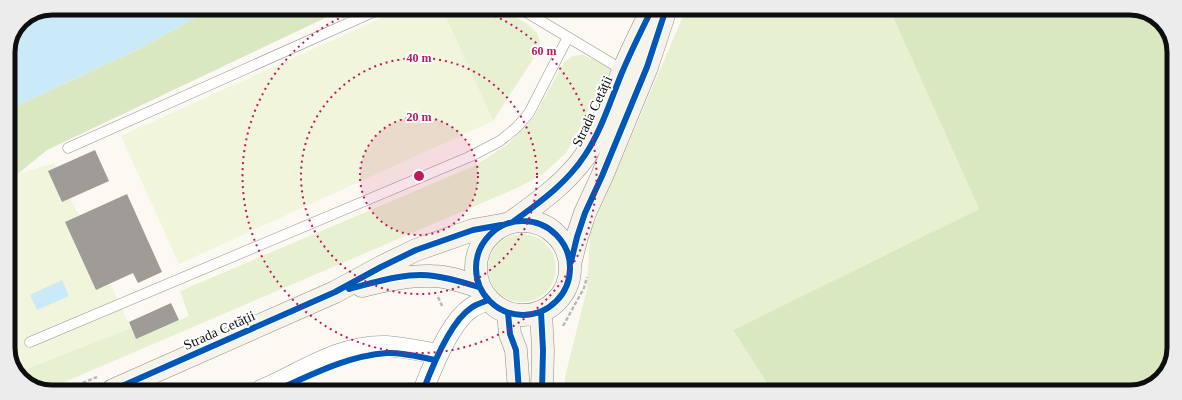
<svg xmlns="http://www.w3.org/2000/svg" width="1182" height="400" font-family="Georgia,serif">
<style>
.green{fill:#e7f1d2}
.forest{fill:#d9e8c0}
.pitch{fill:#f0f5dc}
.water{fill:#c9eaf6}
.building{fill:#9f9c98}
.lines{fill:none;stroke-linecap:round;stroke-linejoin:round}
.lane-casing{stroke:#959491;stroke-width:11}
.street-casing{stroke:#959491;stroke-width:21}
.secondary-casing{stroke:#8c8a87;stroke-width:23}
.path{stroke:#b8b8b6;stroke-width:2.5;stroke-dasharray:4 2;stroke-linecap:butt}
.lane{stroke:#fffefd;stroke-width:10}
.street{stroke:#fffefd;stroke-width:20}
.secondary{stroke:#f5f3ea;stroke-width:22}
.cycleway-casing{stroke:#fff;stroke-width:8}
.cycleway{stroke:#0057b8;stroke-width:6}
.ring{fill:none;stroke:#c2185b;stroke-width:2;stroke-dasharray:2 4}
.labels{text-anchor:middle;stroke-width:4;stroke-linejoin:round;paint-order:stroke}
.street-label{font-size:14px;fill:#0e0e0e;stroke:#fff}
.rim{fill:none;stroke:#0e0e0e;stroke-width:5}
.centre{fill:#c2185b;stroke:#fff;stroke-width:2}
.ring-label{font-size:12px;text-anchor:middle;font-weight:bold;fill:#c2185b;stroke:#fff;stroke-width:4;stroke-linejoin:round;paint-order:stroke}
</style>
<rect width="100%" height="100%" fill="#fcf9f2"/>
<path class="green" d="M442 9H501L528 24 537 33 540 41 539 50 493 121Z
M686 9 890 10 979 209 733 330 772 391H565V377L587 289 590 233Z
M583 55 612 67 566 153 543 174 517 188 46 390H38L17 375 16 373 131 328 136 339 189 316 180 291 474 166 507 145 534 117 564 62 573 56Z
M488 268a34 34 0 1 1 68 0a34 34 0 1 1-68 0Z"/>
<path class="forest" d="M212 8 344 9 47 150 8 182V110L143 47Z
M890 10H1144L1165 25 1174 49 1172 362 1157 383 1130 392 772 391 733 330 979 209Z"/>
<path class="pitch" d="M401 9H442L493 121 179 264 121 136Z
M54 163 131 328 16 373 8 351V177Z"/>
<path class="water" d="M52 8H212L143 47 8 110V49L21 21Z
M62 280 69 296 37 310 30 295Z"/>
<path class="building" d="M95 150 109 181 62 202 48 171Z
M127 194 162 272 138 283 133 273 96 290 65 222Z
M171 303 179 320 136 339 129 322Z"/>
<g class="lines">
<g class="lane-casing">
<path id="lane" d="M521 9 616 66 623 72
M68 148 380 9
M30 342 469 157 500 141 517 127 529 113 568 37"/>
</g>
<g class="street-casing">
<path id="street" d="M261 390C301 373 341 344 386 346 403 347 421 351 438 354
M423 391C432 367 450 322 471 308 476 304 482 303 488 300"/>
</g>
<g class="secondary-casing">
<path id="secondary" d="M476 268a47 47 0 1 1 94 0a47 47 0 1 1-94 0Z
M513 221C539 202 566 183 585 156 600 132 609 104 620 78 629 55 641 32 652 9
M570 264 577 237 585 213 602 176 647 67 666 9
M362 286C385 280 408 275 432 276 448 276 464 282 479 287
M541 312 543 350 542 391
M508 313 510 334 516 350 519 391
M113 390 335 292 381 267 416 250 473 230 501 225"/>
</g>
<path class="path" d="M438 297 443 308
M563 326 584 288 587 277
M66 390 97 377"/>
<use href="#lane" class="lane"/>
<use href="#street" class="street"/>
<use href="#secondary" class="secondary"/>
<g class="cycleway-casing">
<path id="cycleway" d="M476 268a47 47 0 1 1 94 0a47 47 0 1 1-94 0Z
M514 221C540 202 567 183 585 155 601 131 610 102 621 75 630 53 641 31 652 9
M571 262 577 237 585 213 602 176 647 67 666 9
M349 289C376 282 406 272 434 276 450 278 465 283 479 287
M541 312 543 350 542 391
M508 313 510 334 516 350 519 391
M113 390 335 292 381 267 416 250 473 230 501 225
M277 390C313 374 347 356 387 353 403 352 419 357 435 360
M423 391C432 367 450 322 471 308 476 304 482 303 488 300"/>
</g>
<use href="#cycleway" class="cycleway"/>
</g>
<circle cx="419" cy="176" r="59" fill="#c2185b" fill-opacity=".12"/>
<g class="ring">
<circle cx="419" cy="176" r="59"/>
<circle cx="419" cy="176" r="118"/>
<path d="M478 9A177 177 0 1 1 361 9"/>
</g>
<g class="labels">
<g class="street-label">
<text transform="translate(592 111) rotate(-65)" y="5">Strada Cetății</text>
<text transform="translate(219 330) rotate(-24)" y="5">Strada Cetății</text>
</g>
</g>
<path d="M0 0H1182V400H0ZM52 15H1130A37 37 0 0 1 1167 52V348A37 37 0 0 1 1130 385H52A37 37 0 0 1 15 348V52A37 37 0 0 1 52 15Z" fill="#ececec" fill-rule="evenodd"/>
<path class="rim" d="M52 15H1130A37 37 0 0 1 1167 52V348A37 37 0 0 1 1130 385H52A37 37 0 0 1 15 348V52A37 37 0 0 1 52 15Z"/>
<circle cx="419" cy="176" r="6" class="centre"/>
<g class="ring-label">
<text x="544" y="55">60 m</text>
<text x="419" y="62">40 m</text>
<text x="419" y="121">20 m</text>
</g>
</svg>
